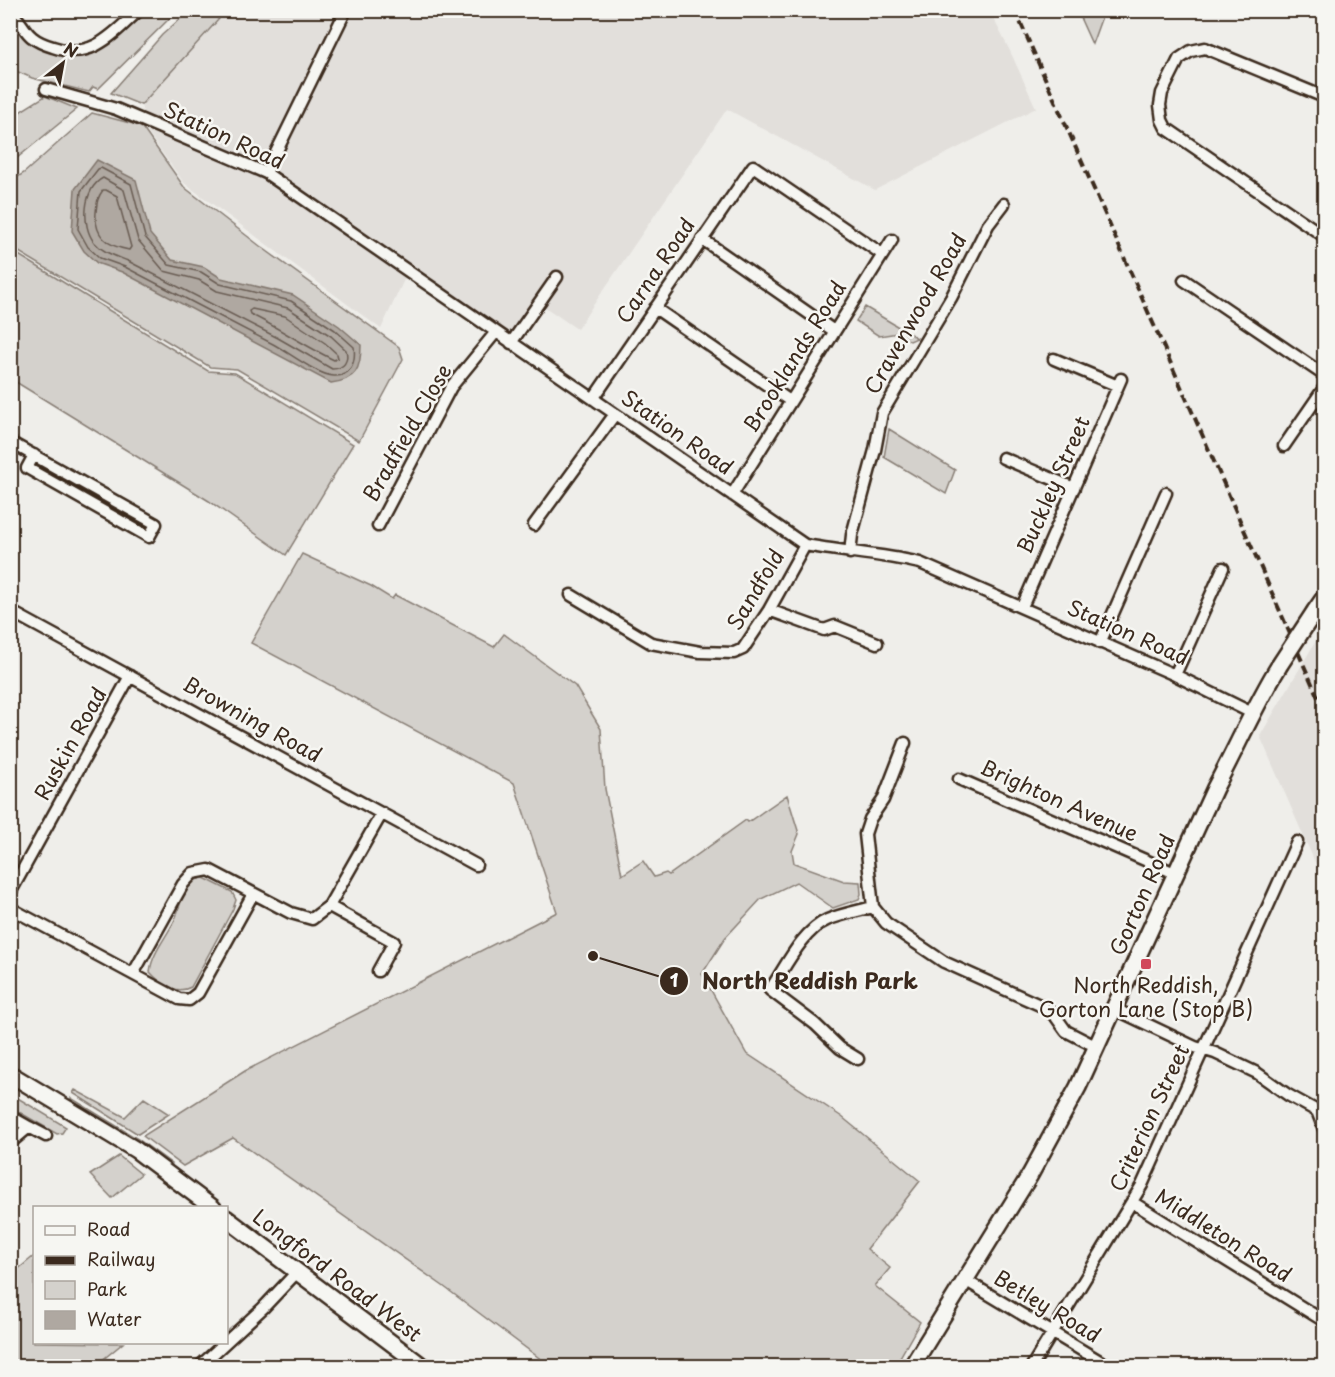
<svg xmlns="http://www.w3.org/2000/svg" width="1335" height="1377" font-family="'Playpen Sans',sans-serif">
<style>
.built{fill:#e2dfdb}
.green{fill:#d4d1cc;stroke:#887e75;stroke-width:1.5}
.water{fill:#afa8a1;stroke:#81766d;stroke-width:1.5}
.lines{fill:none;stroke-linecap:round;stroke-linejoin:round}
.shore{stroke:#695c52;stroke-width:1.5}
.street-casing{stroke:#3b2a1e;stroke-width:15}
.secondary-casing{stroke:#3b2a1e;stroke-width:20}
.street{stroke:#f6f6f2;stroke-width:10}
.secondary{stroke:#f6f6f2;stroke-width:15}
.rail{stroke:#3b2a1e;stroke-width:4;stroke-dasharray:9 4.5;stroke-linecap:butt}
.secondary-bridge-casing{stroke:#3b2a1e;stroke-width:20;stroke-linecap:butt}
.secondary-bridge{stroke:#f6f6f2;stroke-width:15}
.poi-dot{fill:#d1495b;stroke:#f6f6f2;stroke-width:2}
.labels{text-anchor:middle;stroke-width:5;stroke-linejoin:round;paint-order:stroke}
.street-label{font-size:21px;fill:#3b2a1e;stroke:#f6f6f2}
.poi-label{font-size:21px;fill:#3b2a1e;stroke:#f6f6f2}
.leader{fill:none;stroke:#3b2a1e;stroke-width:2}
.callout-dot{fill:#3b2a1e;stroke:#f6f6f2;stroke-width:2}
.mark-label{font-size:18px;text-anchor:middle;font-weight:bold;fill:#fff}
.callout-label{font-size:22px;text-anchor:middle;font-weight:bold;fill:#3b2a1e;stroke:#f6f6f2;stroke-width:5;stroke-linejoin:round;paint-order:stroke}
</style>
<rect width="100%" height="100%" fill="#efeeea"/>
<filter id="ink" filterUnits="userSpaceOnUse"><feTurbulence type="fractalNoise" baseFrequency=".0167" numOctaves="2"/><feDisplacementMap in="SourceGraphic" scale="12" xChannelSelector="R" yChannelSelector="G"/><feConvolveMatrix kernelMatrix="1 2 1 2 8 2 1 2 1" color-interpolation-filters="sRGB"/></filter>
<g filter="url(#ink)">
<path class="built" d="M989 10 1010 51 1036 108 875 190 727 109 577 329 542 305 510 338 409 269 381 329 184 183 148 133 141 105 219 19 209 13 211 11Z
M1324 627V883L1260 736Z"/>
<path class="green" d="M149 11H177L98 89 93 87 89 92 32 78 11 69 10 55 19 26 27 35 83 54 100 49 114 41Z
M189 11H211L209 13 219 19 141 105 111 93 162 35Z
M1077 11H1104L1092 44Z
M45 96 77 109 11 163V124L21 111Z
M92 113 141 126 184 187 260 246 399 347 403 359 359 441 237 369 210 367 16 250 11 257 10 182 24 173Z
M17 254 208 371 235 373 353 444 286 555 209 501 11 379V264Z
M865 307 917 338 910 341 898 333 879 336 856 321Z
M889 429 955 470 946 494 884 457Z
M302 554 371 586 392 599 395 595 494 647 504 634 575 686 601 729 605 789 622 875 643 861 654 877 666 873 669 875 746 820 748 822 787 795 799 834 792 851 794 863 844 881 860 882 861 894 859 899 833 908 796 882 761 899 725 938 702 974 746 1053 842 1117 920 1181 867 1249 890 1268 875 1286 920 1322 895 1366H853L836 1359 832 1366H550L443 1286 233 1138 183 1166 143 1136 245 1071 557 912 514 783 251 643Z
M204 878 232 892 236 900 233 909 191 987C176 995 161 984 150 972 152 952 168 936 176 917 180 906 181 896 188 886 193 880 197 879 204 878Z
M75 1090 125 1117 144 1098 169 1114 138 1134 73 1093Z
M11 1094 66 1127 62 1133 57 1134 14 1109 11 1115Z
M71 1098 138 1139 172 1164 169 1166 70 1102Z
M119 1156 141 1174 112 1198 90 1175Z
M34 1256V1342L123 1343 95 1366H11V1275Z"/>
<path class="water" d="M97 160 136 180 150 234 172 260 204 267 221 278 293 295 339 326 361 345C361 369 356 380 331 383L122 272 97 263 84 251 72 231 75 189Z"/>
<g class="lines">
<path class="shore" d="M101 168 131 184 145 237 169 265 201 272 220 284 291 301 335 330 354 347C356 361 351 377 334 376 319 376 288 352 273 344 224 318 174 293 125 267L100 258 88 247 78 229 81 191 98 169Z
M103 178 124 190 138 240 164 271 199 280 217 291 288 308 331 336 346 350C349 361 344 369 332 369L278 338 128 261C116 256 103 253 94 242 81 226 83 188 103 178Z
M106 190 117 196 131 247 129 250C107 246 94 236 96 212 97 203 97 198 103 190Z
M252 309 285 316 325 343 337 354 338 358 334 360C305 346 279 328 250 314L249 311Z"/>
<g class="street-casing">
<path id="street" d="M10 12C20 18 23 30 32 37 38 42 46 45 53 47 91 61 113 34 139 10
M46 89 116 109 266 173 805 545C844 552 882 554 920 563L1175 675 1252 713
M1324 97 1205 48 1191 51 1179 59 1162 93 1160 105 1162 120 1166 128 1324 236
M266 173 346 10
M702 239 834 331
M1184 280 1324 375
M655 308 790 401
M511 343 557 277
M1054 359 1118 386
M593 399 753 166 882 254
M10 442 156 524 149 537 27 468 34 455
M1284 446 1324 388
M1003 458 1074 488
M732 495 892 240
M534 525 615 414
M378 526 451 387 496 332
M850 553 852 535 875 450 882 413 951 298 988 225 1004 204
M571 595 651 643 700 652 734 653 743 649 769 610 805 545
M1022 607 1121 379
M769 610 824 630 835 626 877 643
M10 611 476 865
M1100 643 1166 493
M1175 675 1223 568
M905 743 883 800 870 819 865 834 873 907 886 923 944 962 1044 1007 1056 1017 1066 1031 1097 1047
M959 779 1177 874
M10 893 130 676
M329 906 394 942 378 971
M10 908 179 999 189 1000 198 993 253 894
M133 974 183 884 193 873 209 870 291 913 312 919 329 906 382 813
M1115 1009 1195 1047 1215 1053 1257 1073 1288 1095 1317 1111 1324 1129
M858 1059 840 1048 815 1024 770 990C785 968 802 931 827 920 841 914 858 911 873 907
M15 1119 29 1127
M10 1143 29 1127 46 1136
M1132 1202 1324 1321
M965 1280 1108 1366
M226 1342 263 1308 297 1272
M200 1366 226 1342
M1032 1366 1142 1185 1297 842"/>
</g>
<g class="secondary-casing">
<path id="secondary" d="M1315 611 1324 598
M10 1074 136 1150 213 1208
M226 1218 422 1366
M912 1366 1030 1175 1078 1087 1215 788C1237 747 1255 705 1279 666"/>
</g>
<use href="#street" class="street"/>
<use href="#secondary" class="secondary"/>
<path class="rail" d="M1015 10 1324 711"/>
<g class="secondary-bridge-casing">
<path id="secondary-bridge" d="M1279 666 1315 611"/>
</g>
<use href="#secondary-bridge" class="secondary-bridge"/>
</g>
</g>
<rect class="poi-dot" x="1140" y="958" width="12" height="12" rx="3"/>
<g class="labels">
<g class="street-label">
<text transform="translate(224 136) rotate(25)" y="7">Station Road</text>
<text transform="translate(656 271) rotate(-56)" y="7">Carna Road</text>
<text transform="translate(916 314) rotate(-60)" y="7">Cravenwood Road</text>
<text transform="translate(795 357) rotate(-58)" y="7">Brooklands Road</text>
<text transform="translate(408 433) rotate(-60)" y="7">Bradfield Close</text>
<text transform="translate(677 433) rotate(35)" y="7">Station Road</text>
<text transform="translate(1054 485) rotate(-66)" y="7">Buckley Street</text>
<text transform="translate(756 590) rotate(-59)" y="7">Sandfold</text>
<text transform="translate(1128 633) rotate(24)" y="7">Station Road</text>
<text transform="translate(252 720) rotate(29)" y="7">Browning Road</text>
<text transform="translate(71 744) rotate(-61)" y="7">Ruskin Road</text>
<text transform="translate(1059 801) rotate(24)" y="7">Brighton Avenue</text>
<text transform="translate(1143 895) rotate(-66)" y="7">Gorton Road</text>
<text transform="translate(1150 1118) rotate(-65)" y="7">Criterion Street</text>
<text transform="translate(1223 1236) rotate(32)" y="7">Middleton Road</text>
<text transform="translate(337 1276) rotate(37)" y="7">Longford Road West</text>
<text transform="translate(1047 1307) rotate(31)" y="7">Betley Road</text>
</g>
<g class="poi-label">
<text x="1146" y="993">North Reddish,<tspan x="1146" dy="24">Gorton Lane (Stop B)</tspan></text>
</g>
</g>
<path class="leader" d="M593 956L674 981"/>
<g class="callout-dot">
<circle cx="593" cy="956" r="6"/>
<circle cx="674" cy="981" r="15"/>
</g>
<g class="mark-label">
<text x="674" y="987">1</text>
</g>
<g class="callout-label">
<text x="810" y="989">North Reddish Park</text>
</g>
<rect width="1335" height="1377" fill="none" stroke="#f6f6f2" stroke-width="36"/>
<rect x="18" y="18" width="1299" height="1341" fill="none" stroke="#3b2a1e" stroke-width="2" filter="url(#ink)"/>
<rect x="33" y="1206" width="195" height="138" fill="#f6f6f2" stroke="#aba49d" stroke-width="1.5"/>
<rect x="45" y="1226" width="30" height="9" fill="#f6f6f2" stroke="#aba49d" stroke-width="1.5"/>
<text x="87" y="1236" font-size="18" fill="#3b2a1e">Road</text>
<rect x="45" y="1256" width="30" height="9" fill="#3b2a1e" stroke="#aba49d" stroke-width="1.5"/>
<text x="87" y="1266" font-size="18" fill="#3b2a1e">Railway</text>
<rect x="45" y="1281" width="30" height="18" fill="#d4d1cc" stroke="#aba49d" stroke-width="1.5"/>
<text x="87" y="1296" font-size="18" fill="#3b2a1e">Park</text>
<rect x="45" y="1311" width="30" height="18" fill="#afa8a1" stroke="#aba49d" stroke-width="1.5"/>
<text x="87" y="1326" font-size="18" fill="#3b2a1e">Water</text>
<g transform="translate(63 63) rotate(31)" stroke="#f6f6f2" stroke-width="4.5" paint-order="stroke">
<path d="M0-4.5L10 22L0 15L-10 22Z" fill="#3b2a1e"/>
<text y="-9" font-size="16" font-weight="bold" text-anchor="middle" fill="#3b2a1e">N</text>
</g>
</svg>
